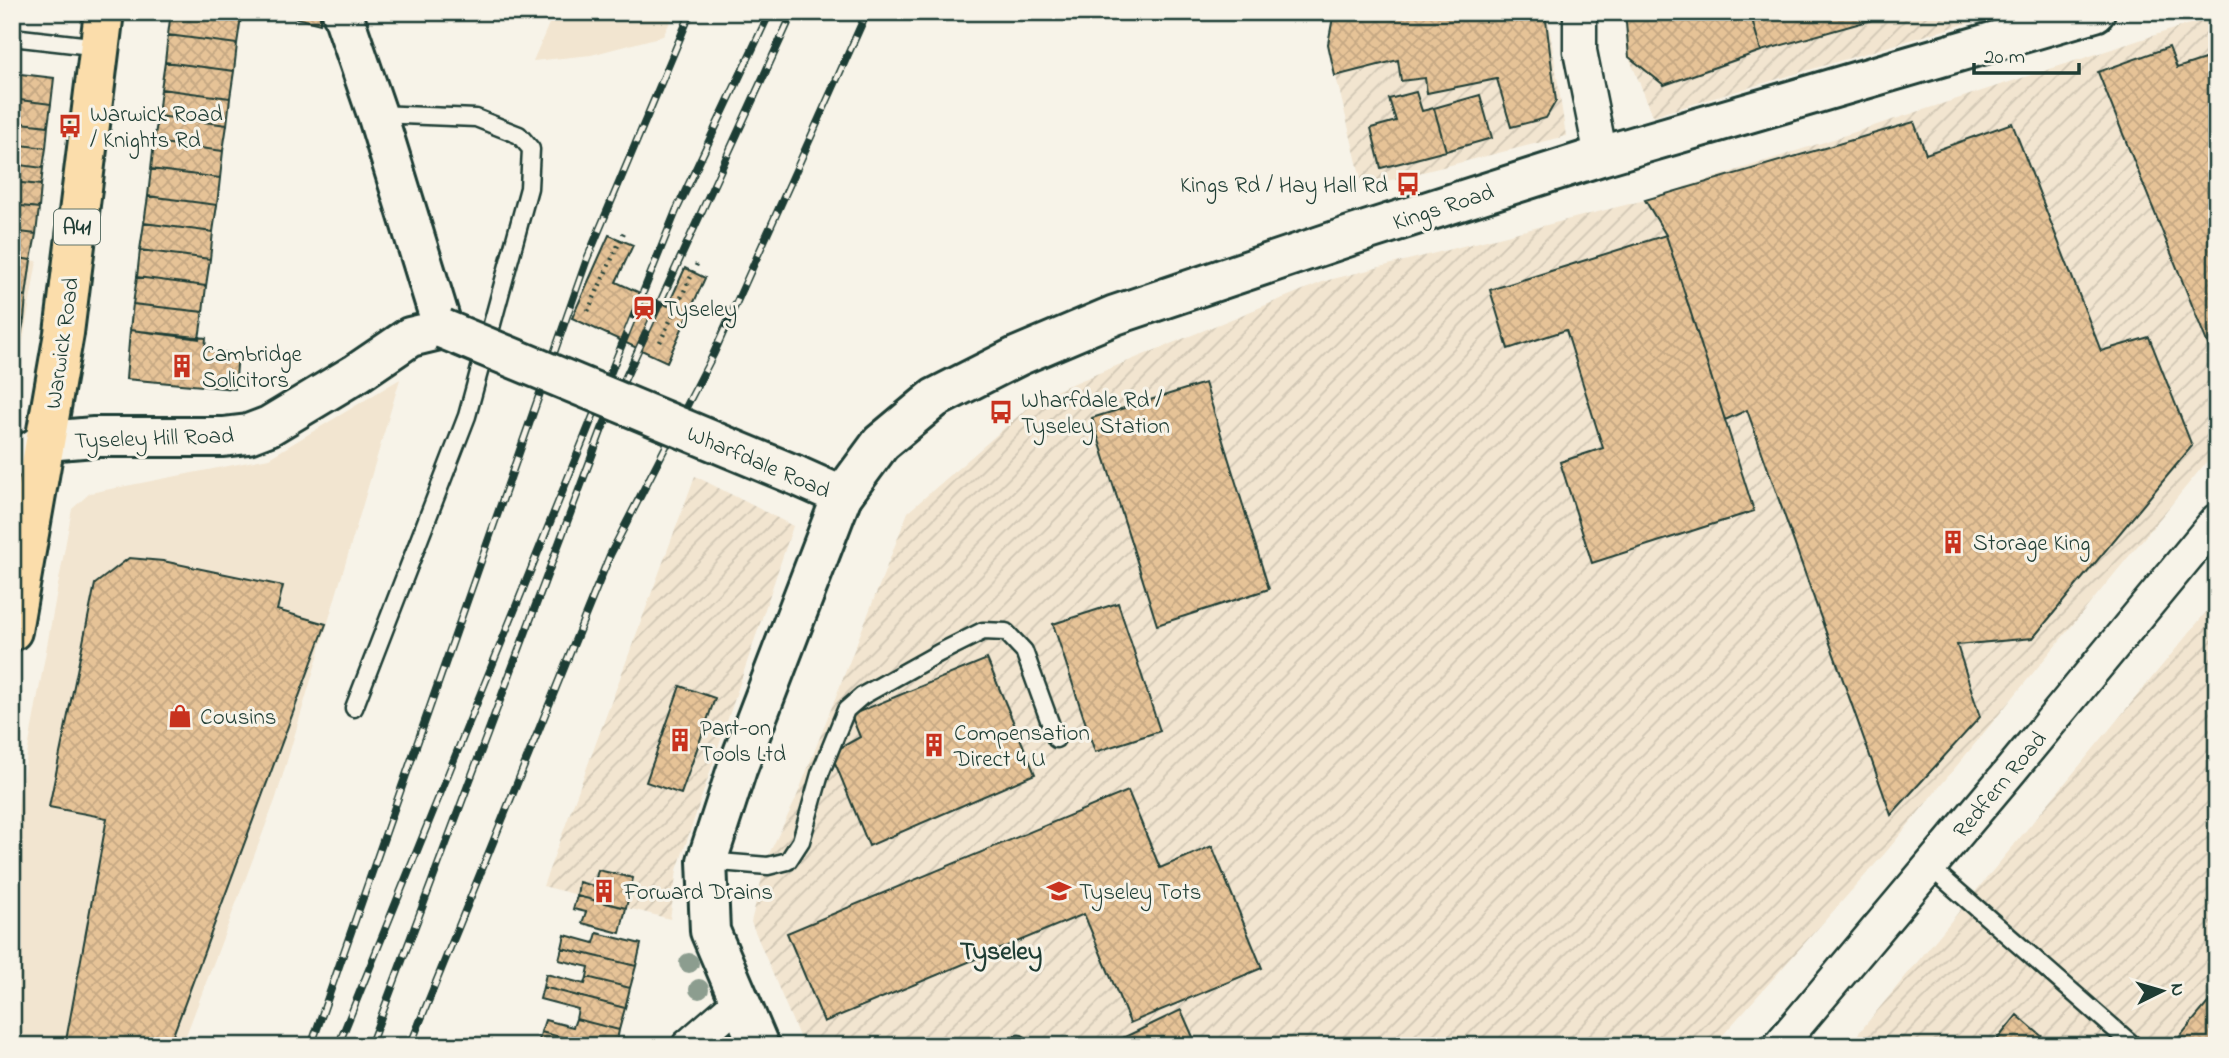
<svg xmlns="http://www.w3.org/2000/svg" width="2229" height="1058" font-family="'Indie Flower',sans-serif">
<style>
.built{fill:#f2e5d0}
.industrial{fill:url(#industrial-furrows)}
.building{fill:url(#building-cross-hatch);stroke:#1f3d34;stroke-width:2}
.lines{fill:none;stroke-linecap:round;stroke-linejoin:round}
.service-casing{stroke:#1f3d34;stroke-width:21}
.minor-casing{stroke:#1f3d34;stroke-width:37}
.tertiary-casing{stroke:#1f3d34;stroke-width:44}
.secondary-casing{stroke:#1f3d34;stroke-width:44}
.trunk-casing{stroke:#1f3d34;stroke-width:44}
.path{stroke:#1f3d34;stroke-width:4.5;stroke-dasharray:2 5;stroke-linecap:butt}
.service{stroke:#f7f3e8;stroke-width:16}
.minor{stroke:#f7f3e8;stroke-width:32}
.tertiary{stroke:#f7f3e8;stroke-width:38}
.secondary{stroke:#f7f3e8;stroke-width:38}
.trunk{stroke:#fbddab;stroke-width:38}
.rail-casing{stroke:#1f3d34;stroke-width:8}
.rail{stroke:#f7f3e8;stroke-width:5;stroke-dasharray:16;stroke-linecap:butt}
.secondary-bridge-casing{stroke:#1f3d34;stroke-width:44;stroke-linecap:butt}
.secondary-bridge{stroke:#f7f3e8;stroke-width:38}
.tree{fill:#8c9d8f}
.labels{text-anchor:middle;stroke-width:6;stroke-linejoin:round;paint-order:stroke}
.shield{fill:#f7f3e8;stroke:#60746a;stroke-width:2}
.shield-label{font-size:21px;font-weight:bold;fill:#1f3d34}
.poi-label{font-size:23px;fill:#1f3d34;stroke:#f7f3e8;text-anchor:start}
.street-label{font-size:23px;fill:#1f3d34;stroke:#f7f3e8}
.quarter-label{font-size:26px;font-weight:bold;fill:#1f3d34;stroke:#f7f3e8}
</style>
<defs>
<pattern id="industrial-furrows" width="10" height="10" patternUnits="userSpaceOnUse" patternTransform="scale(1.75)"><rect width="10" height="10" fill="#f2e5d0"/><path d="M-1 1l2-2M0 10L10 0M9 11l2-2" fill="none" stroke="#cfc5b3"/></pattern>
<pattern id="building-cross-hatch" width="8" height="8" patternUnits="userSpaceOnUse" patternTransform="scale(1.75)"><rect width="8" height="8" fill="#e6c397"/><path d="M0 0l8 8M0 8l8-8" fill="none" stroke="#c5a883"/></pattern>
</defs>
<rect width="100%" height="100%" fill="#f7f3e8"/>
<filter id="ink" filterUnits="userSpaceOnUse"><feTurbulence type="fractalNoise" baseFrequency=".0143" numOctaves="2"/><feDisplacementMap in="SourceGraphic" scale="14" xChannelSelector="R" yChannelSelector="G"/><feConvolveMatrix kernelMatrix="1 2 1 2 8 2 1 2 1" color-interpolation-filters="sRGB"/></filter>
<g filter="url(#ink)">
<path class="built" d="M554 12H675L663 36 591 55 533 61Z
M12 257 37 261 12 405Z
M400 379 276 798 182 1046H12V837L72 509 90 493 269 458Z"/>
<path class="industrial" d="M1334 12H1547L1566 136 1363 187 1328 44Z
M1625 12H2005L1653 116 1629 57Z
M2217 17V449L1886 852 1713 1046H803L751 922 767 858 795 801 908 512 1040 397 1325 281 1645 200 2186 25Z
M695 476 793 526 677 870 670 919 543 886Z
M2217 599V1046H1848Z"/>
<path class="building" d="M171 12H202L241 17 237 44 168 35Z
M202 12H241V17Z
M257 12H320V24L293 17Z
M1334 12H1545L1556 101 1546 118 1511 127 1497 79 1427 93 1425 78 1401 81 1398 60 1335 76 1328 44Z
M1625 12H1750L1761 51 1664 85 1629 57Z
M1750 12H1900L1761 51Z
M168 35 237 44 234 71 165 62Z
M2169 47 2177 68 2217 55V367L2098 72Z
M165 62 234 71 230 98 161 89Z
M12 73 54 78 51 104 12 99Z
M161 89 230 98 227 125 158 116Z
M1416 92 1422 111 1434 108 1446 151 1381 168 1371 128 1396 121 1389 99Z
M1480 95 1492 138 1446 151 1434 108Z
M12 99 51 104 48 126 12 122Z
M158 116 227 125 223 151 154 142Z
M12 122 48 126 46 148 12 144Z
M1914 122 1926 154 2012 123 2101 351 2149 337 2192 446 2033 638 1957 645 1980 717 1891 815 1747 410 1725 420 1666 235 1645 200Z
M154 142 223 151 220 178 151 169Z
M12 144 46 148 43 168 12 164Z
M12 164 43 168 41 185 12 182Z
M151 169 220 178 217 205 148 196Z
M12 182 41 185 39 208 12 205Z
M148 196 217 205 213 232 144 223Z
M12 205 39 208 36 234 12 231Z
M144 223 213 232 210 259 140 250Z
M12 231 36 234 31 260 12 257Z
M609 235 633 245 616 282 668 306 685 268 705 278 667 362 572 318Z
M1666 235 1754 511 1592 563 1560 462 1603 448 1566 330 1508 349 1490 290Z
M140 250 210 259 206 286 137 277Z
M12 257 31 260 26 296 12 294Z
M137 277 206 286 203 312 133 304Z
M12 294 26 296 24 320 12 318Z
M133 304 203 312 199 339 130 330Z
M12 318 24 320 20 340 12 339Z
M130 330 206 338 205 350 238 354 235 389 126 379Z
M12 339 20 340 18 359 12 358Z
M12 358 18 359 15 378 12 377Z
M1205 383 1269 589 1157 625 1092 418Z
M129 558 163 561 283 586 277 610 326 624 169 1046H65L107 818 49 807 95 584Z
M1118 603 1160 731 1095 752 1053 624Z
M987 659 1035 774 869 846 831 753 860 737 851 715Z
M680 686 715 698 681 794 646 782Z
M1128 791 1160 868 1212 846 1262 968 1130 1023 1084 914 824 1022 787 933Z
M598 870 633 878 626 908 577 896 579 882 594 886Z
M577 896 626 908 620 933 582 923 586 912 573 909Z
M597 933 641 944 636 966 562 948 565 935 594 943Z
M562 948 636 966 630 988 587 977 589 967 559 960Z
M546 974 585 984 587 977 630 988 625 1008 543 987Z
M543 987 625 1008 619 1030 576 1019 578 1009 540 999Z
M2217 992V1046H2172Z
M1181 1010 1197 1046H1106Z
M2017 1015 2053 1046H1992Z
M576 1019 619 1030 616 1046H594L541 1032 545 1020 573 1027Z
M541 1032 594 1046H543L538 1045Z"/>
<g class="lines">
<g class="service-casing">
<path id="service" d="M12 37 100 47
M354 708 467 416 529 188 531 149 519 135 476 118 377 114
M707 861 768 866 788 861 801 841 820 774 846 710 862 696 939 653 983 631 1006 632 1024 651 1056 739
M1930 867 2134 1046
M1015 1046 1019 1044"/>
</g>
<g class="minor-casing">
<path id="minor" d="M1580 12V51L1601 156
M688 1046 740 1001
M1779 1046 2011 770 2217 520"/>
</g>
<g class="tertiary-casing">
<path id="tertiary" d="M12 457 23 456 47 441
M842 496 881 443 935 398 1018 356 1115 315 1353 235 1601 156 2095 12"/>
</g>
<g class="secondary-casing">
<path id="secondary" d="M47 441 94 437H223L248 434 269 426 357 373 410 337 443 329 377 114 342 12
M759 1046 710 931 707 861 737 769 842 496 795 475"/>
</g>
<g class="trunk-casing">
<path id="trunk" d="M12 631 64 333 104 12"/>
</g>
<path class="path" d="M588 311 625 230
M660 342 697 264"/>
<use href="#service" class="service"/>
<use href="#minor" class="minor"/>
<use href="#tertiary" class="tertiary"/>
<use href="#secondary" class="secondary"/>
<use href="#trunk" class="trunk"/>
<g class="rail-casing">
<path id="rail" d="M311 1046 587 259 691 12
M338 1046 676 211 770 12
M370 1046 602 429 793 12
M410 1046 610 555 713 355 867 12"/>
</g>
<use href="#rail" class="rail"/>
<g class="secondary-bridge-casing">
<path id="secondary-bridge" d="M443 329 795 475"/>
</g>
<use href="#secondary-bridge" class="secondary-bridge"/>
</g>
<g class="tree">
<circle cx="689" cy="963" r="10"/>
<circle cx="699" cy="989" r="10"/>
</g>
</g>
<defs>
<g id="bus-bare" transform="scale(1.89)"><path d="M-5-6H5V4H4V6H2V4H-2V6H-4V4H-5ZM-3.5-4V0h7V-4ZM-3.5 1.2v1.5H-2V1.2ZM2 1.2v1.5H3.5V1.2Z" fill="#c8321e" stroke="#f7f3e8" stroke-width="2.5" paint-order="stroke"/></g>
<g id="station-bare" transform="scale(1.89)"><path d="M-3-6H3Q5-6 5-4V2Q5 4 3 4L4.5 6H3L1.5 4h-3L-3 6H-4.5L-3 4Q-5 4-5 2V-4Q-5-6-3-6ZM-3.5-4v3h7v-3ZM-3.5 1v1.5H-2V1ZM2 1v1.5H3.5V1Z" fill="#c8321e" stroke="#f7f3e8" stroke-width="2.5" paint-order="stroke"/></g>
<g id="building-bare" transform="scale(1.89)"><path d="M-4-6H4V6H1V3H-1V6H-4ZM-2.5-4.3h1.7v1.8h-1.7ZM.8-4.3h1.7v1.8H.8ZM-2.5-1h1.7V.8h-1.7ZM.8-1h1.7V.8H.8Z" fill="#c8321e" stroke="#f7f3e8" stroke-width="2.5" paint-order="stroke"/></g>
<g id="shop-bare" transform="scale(1.89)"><path d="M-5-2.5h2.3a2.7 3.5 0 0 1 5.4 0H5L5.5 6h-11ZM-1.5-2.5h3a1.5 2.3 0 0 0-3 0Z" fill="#c8321e" stroke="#f7f3e8" stroke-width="2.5" paint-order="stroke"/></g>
<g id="school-bare" transform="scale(1.89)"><path d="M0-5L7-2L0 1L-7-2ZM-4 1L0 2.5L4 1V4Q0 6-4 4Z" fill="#c8321e" stroke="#f7f3e8" stroke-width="2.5" paint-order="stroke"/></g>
</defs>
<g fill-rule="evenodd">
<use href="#bus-bare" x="70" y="126"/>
<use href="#bus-bare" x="1408" y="184"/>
<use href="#station-bare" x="644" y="308"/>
<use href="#building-bare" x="182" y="366"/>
<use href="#bus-bare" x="1001" y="412"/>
<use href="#building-bare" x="1953" y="542"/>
<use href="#shop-bare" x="180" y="716"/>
<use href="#building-bare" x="680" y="740"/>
<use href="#building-bare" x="934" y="745"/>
<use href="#building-bare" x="604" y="891"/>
<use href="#school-bare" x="1059" y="891"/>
</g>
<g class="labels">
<rect class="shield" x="54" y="209.5" width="46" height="35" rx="5"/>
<g class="shield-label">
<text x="77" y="234">A41</text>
</g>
<g class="poi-label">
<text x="90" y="121">Warwick Road<tspan x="90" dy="26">/ Knights Rd</tspan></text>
<text x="1388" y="192" text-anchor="end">Kings Rd / Hay Hall Rd</text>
<text x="664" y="316">Tyseley</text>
<text x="202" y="361">Cambridge<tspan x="202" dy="26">Solicitors</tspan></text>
<text x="1021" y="407">Wharfdale Rd /<tspan x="1021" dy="26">Tyseley Station</tspan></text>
<text x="1973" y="550">Storage King</text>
<text x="200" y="724">Cousins</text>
<text x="700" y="735">Part-on<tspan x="700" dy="26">Tools Ltd</tspan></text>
<text x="954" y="740">Compensation<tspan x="954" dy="26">Direct 4 U</tspan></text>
<text x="624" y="899">Forward Drains</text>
<text x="1079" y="899">Tyseley Tots</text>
</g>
<g class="street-label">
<text transform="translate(1443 206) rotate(-18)" y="8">Kings Road</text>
<text transform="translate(61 343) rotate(-82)" y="8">Warwick Road</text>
<text transform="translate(154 437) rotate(-2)" y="8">Tyseley Hill Road</text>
<text transform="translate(759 461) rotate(23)" y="8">Wharfdale Road</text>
<text transform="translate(1999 784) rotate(-50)" y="8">Redfern Road</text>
</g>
<g class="quarter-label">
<text x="1001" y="959">Tyseley</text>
</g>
</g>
<rect width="2229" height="1058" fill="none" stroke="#f7f3e8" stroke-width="42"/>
<rect x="21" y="21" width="2187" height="1016" fill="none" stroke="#1f3d34" stroke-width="2.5" filter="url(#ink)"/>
<g transform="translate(2162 991) rotate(85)" stroke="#f7f3e8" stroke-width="5" paint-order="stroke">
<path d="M0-5L12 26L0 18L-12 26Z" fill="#1f3d34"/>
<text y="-10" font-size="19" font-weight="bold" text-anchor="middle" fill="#1f3d34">N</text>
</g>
<path d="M1974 63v10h105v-10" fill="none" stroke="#1f3d34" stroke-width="3.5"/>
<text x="1984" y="63" font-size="21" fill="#1f3d34" stroke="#f7f3e8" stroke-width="5" paint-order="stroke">20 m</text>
</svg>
